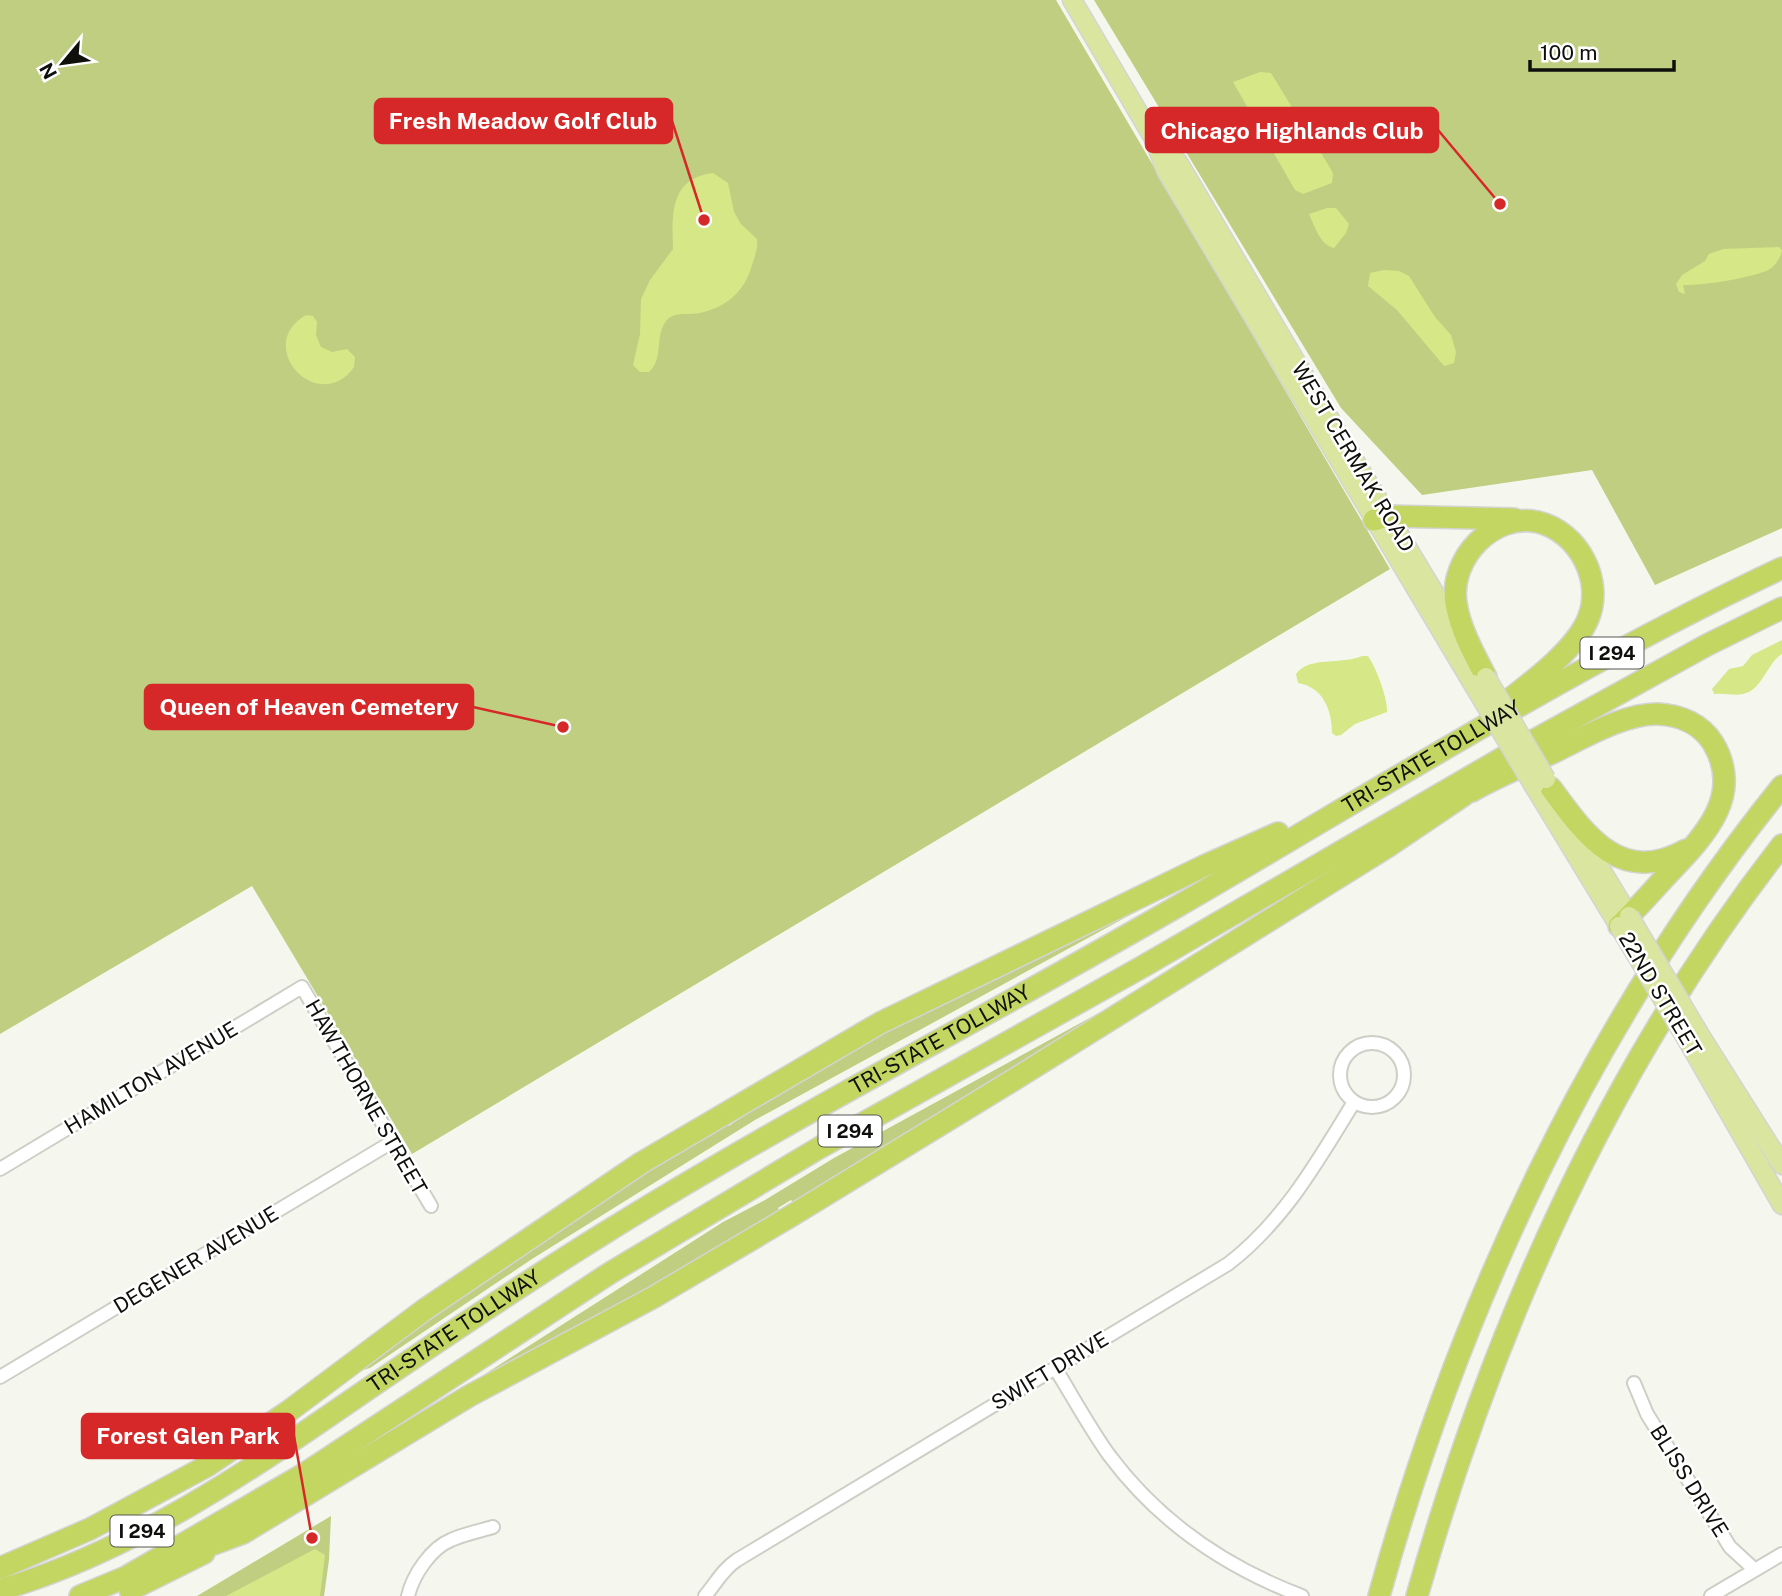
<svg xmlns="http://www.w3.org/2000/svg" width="1782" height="1596" font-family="'Public Sans',sans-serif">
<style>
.green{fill:#bfce81}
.water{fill:#d5e787}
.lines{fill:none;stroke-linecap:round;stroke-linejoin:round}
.minor-casing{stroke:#cdcfc6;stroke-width:16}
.primary-casing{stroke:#d4d4d3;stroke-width:21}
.motorway-casing{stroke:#d4d4d3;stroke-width:24}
.minor{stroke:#fff;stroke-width:12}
.primary{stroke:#dae6a0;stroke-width:18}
.motorway{stroke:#c2d661;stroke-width:21}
.primary-bridge-casing{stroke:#d4d4d3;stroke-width:21;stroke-linecap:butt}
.primary-bridge{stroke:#dae6a0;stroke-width:18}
.labels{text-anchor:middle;stroke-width:5;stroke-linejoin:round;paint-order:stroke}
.shield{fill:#fff;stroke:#575755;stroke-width:2}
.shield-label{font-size:19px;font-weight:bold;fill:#0f0f0c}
.street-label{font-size:21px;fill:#0f0f0c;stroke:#fff}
.leader{fill:none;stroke:#d62828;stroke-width:2.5}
.callout-dot{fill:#d62828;stroke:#fff;stroke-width:2.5}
.callout{fill:#d62828;stroke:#d62828;stroke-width:2.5}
.callout-label{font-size:23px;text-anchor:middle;font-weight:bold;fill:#fff}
</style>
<rect width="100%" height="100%" fill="#f5f7ee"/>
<path class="green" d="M0 0H1056L1390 569 412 1154 252 886 0 1034Z
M1094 0H1782V528L1655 585 1592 470 1422 495 1341 408Z
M1152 901V903L755 1120 532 1259 370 1368 363 1370 474 1285 725 1121 729 1126 742 1117 739 1110 849 1048Z
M1117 1003 1118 1005 795 1205 791 1200 778 1208 782 1216 682 1267 670 1277 487 1376 485 1374 723 1222 765 1200 834 1158Z
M331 1516 329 1560 324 1596H197Z"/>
<path class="water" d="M1260 72 1271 73 1293 109 1312 130 1317 146 1333 173 1332 183 1303 194 1295 190 1233 82Z
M713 173 728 183 734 212 741 224 757 239C758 248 755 256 752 265 745 291 727 307 700 313 691 315 676 312 669 318 653 332 665 358 649 372H640L633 365 640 334 641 299 650 280 673 249C672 216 669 178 713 173Z
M1327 208H1336L1349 224 1346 233 1334 248C1320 245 1315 227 1309 214Z
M1779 247 1782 250C1781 258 1774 268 1766 271 1744 279 1707 285 1683 285L1685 294 1679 292 1676 284 1682 275 1705 261 1709 254 1723 249Z
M1384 270 1399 271 1409 276 1435 317 1451 335 1456 352 1454 363 1444 366 1397 310 1368 286 1370 273Z
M306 315 313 316 317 322 316 335 321 347 332 352 347 349 355 357 354 367C319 417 252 346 306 315Z
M1782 640V654C1767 663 1762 691 1743 694 1734 696 1724 693 1714 694L1712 689 1729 669 1743 666 1752 655Z
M1362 656H1368C1376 667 1388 699 1387 712L1355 724 1341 735 1336 736 1332 733C1332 710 1323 687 1298 683L1296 674C1308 656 1342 665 1362 656Z
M315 1549 325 1555 320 1596H226Z"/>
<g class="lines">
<g class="minor-casing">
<path id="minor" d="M1340 1075a32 32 0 1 1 64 0a32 32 0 1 1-64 0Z
M0 1169 302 987 431 1206
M1055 1368C1073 1397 1089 1427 1109 1455 1159 1522 1225 1567 1302 1596
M0 1377 392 1142
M1634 1383 1647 1414 1730 1547 1755 1570
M408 1596C413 1575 431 1548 451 1540 464 1534 480 1531 493 1527
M705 1596C716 1583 723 1569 737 1560L1228 1264C1284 1221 1318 1161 1354 1102
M1711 1596 1782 1554"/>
</g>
<g class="primary-casing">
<path id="primary" d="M1072 0 1154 139 1166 170 1473 684
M1159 144 1178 162 1338 433 1458 632
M1534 786 1619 926
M1577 830 1629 916
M1700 1035 1782 1165
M1689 1043 1782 1205"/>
</g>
<g class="motorway-casing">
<g id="motorway">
<path d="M1374 520 1388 516 1514 519"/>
<path d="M1486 677C1474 654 1460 629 1456 603 1449 559 1493 512 1538 522 1579 532 1604 581 1588 619 1575 650 1533 681 1506 702"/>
<path d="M1551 788C1586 836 1621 886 1686 850"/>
<path d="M1472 791C1498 776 1526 765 1554 752 1583 738 1625 713 1658 714 1680 715 1701 724 1713 743 1744 795 1705 835 1670 872 1653 890 1637 909 1619 926"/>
<path d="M187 1554 243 1533 469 1396 654 1297 791 1216 1015 1079 1387 847 1464 795"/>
<path d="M0 1568 90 1529 207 1466 289 1411 424 1310 641 1163 880 1023 1206 865 1278 833"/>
<path id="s1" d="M0 1590C133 1551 249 1471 362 1393 441 1339 521 1285 603 1234 791 1117 987 1017 1178 906 1378 790 1573 666 1782 568"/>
<path d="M130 1590 204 1553"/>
<path d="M80 1596 126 1577 304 1474 610 1273 819 1148 1142 967 1518 749 1707 645 1782 608"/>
<path d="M1379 1596C1460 1305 1592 1022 1782 786"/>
<path d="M1417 1596C1493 1328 1610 1066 1782 845"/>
</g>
</g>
<use href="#minor" class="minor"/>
<use href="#primary" class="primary"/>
<use href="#motorway" class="motorway"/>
<g class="primary-bridge-casing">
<path id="primary-bridge" d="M1486 677 1546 779
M1473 684 1534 786
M1629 916 1700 1035
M1619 926 1689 1043"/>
</g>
<use href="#primary-bridge" class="primary-bridge"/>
</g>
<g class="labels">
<g class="shield">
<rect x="1580.5" y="637.5" width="63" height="31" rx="5"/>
<rect x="818.5" y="1115.5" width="63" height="31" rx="5"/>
<rect x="110.5" y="1515.5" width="63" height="31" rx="5"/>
</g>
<g class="shield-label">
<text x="1612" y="660">I 294</text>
<text x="850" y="1138">I 294</text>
<text x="142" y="1538">I 294</text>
</g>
<g class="street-label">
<text transform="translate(1353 457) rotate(59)" y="7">WEST CERMAK ROAD</text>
<text dy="7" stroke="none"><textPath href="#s1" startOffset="1659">TRI-STATE TOLLWAY</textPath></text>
<text transform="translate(1660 994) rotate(59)" y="7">22ND STREET</text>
<text dy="7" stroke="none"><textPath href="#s1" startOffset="1092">TRI-STATE TOLLWAY</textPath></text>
<text transform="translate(151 1078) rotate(-31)" y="7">HAMILTON AVENUE</text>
<text transform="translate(366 1097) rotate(60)" y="7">HAWTHORNE STREET</text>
<text transform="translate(196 1260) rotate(-31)" y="7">DEGENER AVENUE</text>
<text dy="7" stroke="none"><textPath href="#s1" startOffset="525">TRI-STATE TOLLWAY</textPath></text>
<text transform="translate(1050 1371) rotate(-31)" y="7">SWIFT DRIVE</text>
<text transform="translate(1689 1481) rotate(58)" y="7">BLISS DRIVE</text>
</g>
</g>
<path class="leader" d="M704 220L672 121M1500 204L1438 130M563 727L473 707M312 1538L294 1436"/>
<g class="callout-dot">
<circle cx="704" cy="220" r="7"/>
<circle cx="1500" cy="204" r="7"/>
<circle cx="563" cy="727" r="7"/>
<circle cx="312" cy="1538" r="7"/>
</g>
<g class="callout">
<rect x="375" y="99" width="297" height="44" rx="7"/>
<rect x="1146" y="108" width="292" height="44" rx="7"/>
<rect x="145" y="685" width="328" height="44" rx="7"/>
<rect x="82" y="1414" width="212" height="44" rx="7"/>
</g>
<g class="callout-label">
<text x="523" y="129">Fresh Meadow Golf Club</text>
<text x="1292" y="139">Chicago Highlands Club</text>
<text x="309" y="715">Queen of Heaven Cemetery</text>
<text x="188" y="1444">Forest Glen Park</text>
</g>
<g transform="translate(63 63) rotate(241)" stroke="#ffffff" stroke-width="5" paint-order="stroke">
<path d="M0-5L12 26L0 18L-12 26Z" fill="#0f0f0c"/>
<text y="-10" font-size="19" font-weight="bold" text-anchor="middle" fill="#0f0f0c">N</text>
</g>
<path d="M1530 60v10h144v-10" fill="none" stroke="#0f0f0c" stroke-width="3.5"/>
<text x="1540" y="60" font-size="21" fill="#0f0f0c" stroke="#ffffff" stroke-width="5" paint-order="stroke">100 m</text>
</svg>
